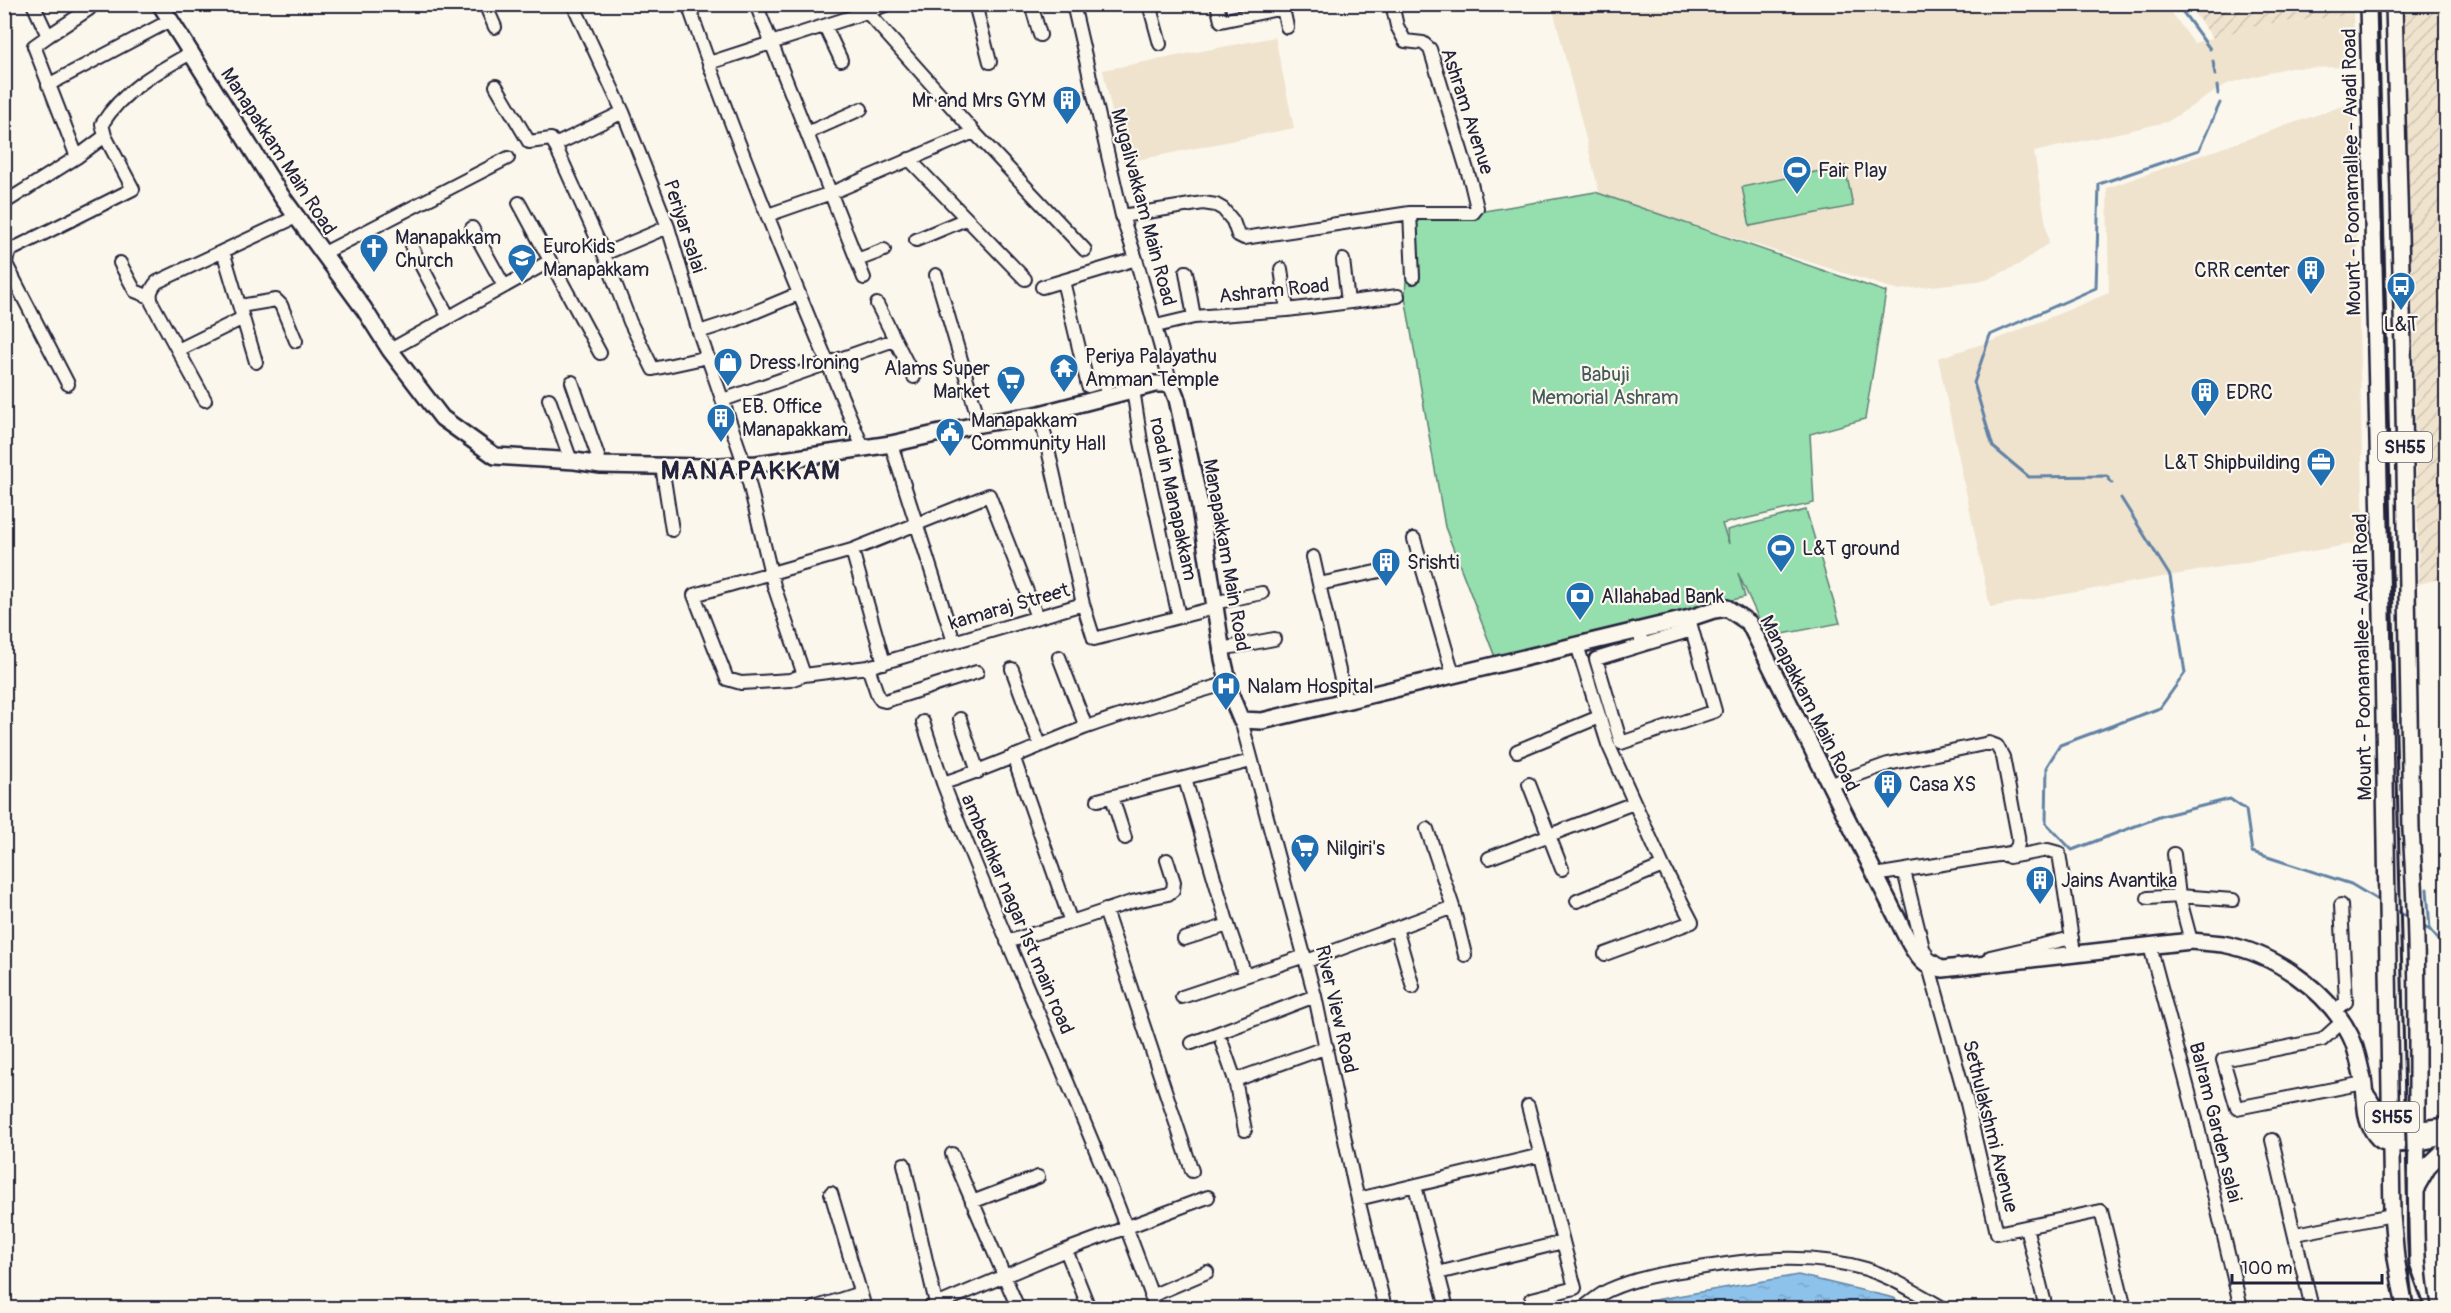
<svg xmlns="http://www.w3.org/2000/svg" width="2451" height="1313" font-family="Pangolin,sans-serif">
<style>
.built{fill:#efe3ce}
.industrial{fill:url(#industrial-furrows)}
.park{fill:#95dead;stroke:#5c8074;stroke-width:1.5}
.water{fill:url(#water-ripples);stroke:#6282a4;stroke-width:1.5}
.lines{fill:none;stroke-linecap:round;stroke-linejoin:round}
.stream{stroke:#6282a4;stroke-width:3}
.minor-casing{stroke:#22223b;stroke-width:16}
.major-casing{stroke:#22223b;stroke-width:20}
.minor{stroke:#fbf7ec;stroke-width:12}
.major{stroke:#fbf7ec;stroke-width:15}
.rail{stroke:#22223b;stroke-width:3}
.labels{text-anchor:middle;stroke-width:4.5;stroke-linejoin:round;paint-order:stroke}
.shield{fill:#fbf7ec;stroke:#636270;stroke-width:1.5}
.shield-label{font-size:18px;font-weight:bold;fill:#22223b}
.poi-label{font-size:20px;fill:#22223b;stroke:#fbf7ec;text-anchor:start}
.street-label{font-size:20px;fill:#22223b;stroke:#fbf7ec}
.park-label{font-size:20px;fill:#445a5d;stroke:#fbf7ec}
.district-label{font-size:26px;font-weight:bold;letter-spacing:1.5px;fill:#22223b;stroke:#fbf7ec}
</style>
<defs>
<pattern id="industrial-furrows" width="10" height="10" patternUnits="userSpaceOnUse" patternTransform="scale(1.5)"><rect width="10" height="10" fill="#efe3ce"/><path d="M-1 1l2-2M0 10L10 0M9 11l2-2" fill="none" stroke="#cdc2b2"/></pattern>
<pattern id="water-ripples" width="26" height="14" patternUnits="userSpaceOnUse" patternTransform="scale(1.5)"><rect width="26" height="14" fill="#8dc2ea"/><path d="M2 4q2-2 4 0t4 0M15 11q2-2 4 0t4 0" fill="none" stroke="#79a6ca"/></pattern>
</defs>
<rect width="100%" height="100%" fill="#fbf7ec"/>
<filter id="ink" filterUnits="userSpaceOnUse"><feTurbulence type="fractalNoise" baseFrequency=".0167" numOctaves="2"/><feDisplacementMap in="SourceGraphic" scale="12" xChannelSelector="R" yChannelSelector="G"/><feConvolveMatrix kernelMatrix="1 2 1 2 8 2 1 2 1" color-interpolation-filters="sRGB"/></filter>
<g filter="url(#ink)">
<path class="built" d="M1552 5H2166L2194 43 2263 24 2353 15 2356 67 2286 68 2227 84 2167 122 2034 152 2049 243 2018 265 1986 280 1897 290 1600 195Z
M1275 37 1294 128 1123 163 1103 70Z
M2354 102 2364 542 1990 607 1938 358 1995 340 2109 293 2107 188Z"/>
<path class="industrial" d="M2188 5H2352L2353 15 2263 24 2213 38Z
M2397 5H2446V577L2419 584 2414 357Z"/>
<path class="park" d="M1845 166 1853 206 1750 226 1742 187Z
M1595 192 1886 292 1865 419 1810 434 1814 503 1722 524 1729 544 1727 530 1806 510 1840 623 1767 637 1738 573 1745 597 1495 657 1445 527 1405 297 1410 213H1473Z"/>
<path class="water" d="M1798 1275 1894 1298 1908 1308H1608Z"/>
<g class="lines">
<path class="stream" d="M2177 4 2210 49
M2213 61 2215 75
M2217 86 2218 94
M2112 483 2107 476 2029 477 1993 447 1974 383 1990 335 2096 288 2099 184 2199 150 2220 103
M2121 498 2170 576 2185 673 2160 708 2060 745 2047 766 2046 823 2072 850 2162 816 2230 799 2246 810 2252 852 2351 884 2381 902
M2427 889 2430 930
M2392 908 2409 918
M2420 925 2430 930 2446 948"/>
<g class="minor-casing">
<path id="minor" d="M33 4 48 36 34 46 77 157
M485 4 495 27
M573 4 623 112 668 227 699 332 745 466 774 586 804 675
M688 4C740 155 802 301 863 448
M756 4 864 278
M888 4 867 12 974 132 1085 250
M975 4 990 62
M1031 4 1040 35
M1073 4 1122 216 1136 259 1171 384
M1149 4 1160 44
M1217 4 1221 21 1283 8
M1282 4 1287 27
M825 26 841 60
M48 36 89 9 87 4
M709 63 867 12 859 4
M48 85 171 20
M496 86 529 142 551 139 555 145 604 254 630 322 653 369 708 357
M807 133 861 109
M555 145 623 112
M909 159 1025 279
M4 203 77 157 105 136
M519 203 600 353
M1410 213 1413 277
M768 215 831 193 974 132
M1122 216 1203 203 1216 205 1223 209 1233 221 1238 235 1244 238 1410 213H1473L1477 208 1471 183 1430 49 1423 43 1405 41 1397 26 1392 4
M472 228 504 286
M916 240 966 219
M412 248 448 316
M223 251 256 362
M322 254 508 158
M604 254 668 227
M857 260 884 250
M1343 260 1348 302
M120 263 135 291 150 297
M1281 269 1287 310
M1186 272 1194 317
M936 275 980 424
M1063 281 1088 386 1105 381 1107 396
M1042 287 1136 259
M877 304 914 377
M240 306 276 300 281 305 296 341
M1156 326 1194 317 1287 310 1398 296
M699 332 736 320 798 294
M178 350 243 318
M390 350 550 261
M572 382 601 465
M68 384 6 264 7 256 11 250 133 189 105 136 102 124C123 90 157 72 191 53
M1133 389 1141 442 1179 617
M549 399 571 461
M205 400 152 303C149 294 151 289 157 282L296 217
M723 400 894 340
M1040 414 1083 604
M891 444 954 642
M662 466 672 530
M1414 539 1453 674
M852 550 884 663
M1313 557 1319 584
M1213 603 1262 593
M1037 617 989 495 852 550 694 595 727 679 741 683 790 680 804 675 868 667 1083 604 1094 639 1214 608
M1639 630 1642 645 1596 659 1621 743 1715 711 1689 619
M1577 645 1608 744 1663 866 1692 922 1605 954
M1642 645 1692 630
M1221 649 1274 639
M1059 657 1086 727
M868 667 878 696 881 700 885 701 977 672
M1012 669 1040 745
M1346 701 1319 584 1385 570
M960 719 978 772
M1241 720 1315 996 1354 1183 1385 1308
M923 722 943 783
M1517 751 1599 717
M1013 756 1071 922 1131 902 1168 894 1173 890 1174 882 1167 860
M1185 779 1228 925 1245 975
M1529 784 1562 869
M1829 785 1888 764 1989 743 1997 746 2003 757 2018 836C2019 845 2018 849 2010 853L1875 875
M1112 797 1125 838
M1098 800 1251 761
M2174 854 2179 896 2191 941
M2009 857 2048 850 2059 853 2074 953
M1489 858 1634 803
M1905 875 1923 948 1928 958 1937 964
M2148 898 2179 896 2233 900
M1577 901 1663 866
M1453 907 1465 955
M1105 910 1192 1171
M1396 928 1413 987
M1184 939 1228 925
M1007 942 1071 922
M2150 946 2195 1115 2241 1308
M1990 957 2072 938
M1307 961 1453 907 1427 829
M1929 967 1966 1099 1997 1233 2101 1211 2125 1308
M1182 997 1305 956
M2335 1010 2346 1002 2341 905
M2342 1022 2322 1040 2223 1060 2237 1108 2364 1083
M1192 1043 1315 996
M1222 1043 1235 1080 1245 1130
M1235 1080 1327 1047
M1528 1106 1575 1288 1532 1299 1534 1308
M2272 1140 2312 1308
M952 1154 1018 1308
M904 1164 937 1308
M1415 1186 1447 1308
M831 1193 865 1308
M1358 1199 1541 1155
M972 1202 1038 1177
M2026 1227 2046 1308
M2296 1234 2392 1215
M1066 1250 1089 1308
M1438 1273 1563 1242
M1151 1296 1207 1272
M814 1308 860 1293
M929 1308 1066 1250 1208 1197
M1156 1308C1094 1130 1011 960 943 783 991 768 1037 746 1084 728 1131 711 1180 697 1228 683
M1583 1308C1591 1302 1600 1294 1609 1290 1636 1278 1664 1273 1693 1269 1751 1259 1809 1252 1866 1269 1894 1278 1918 1294 1943 1308"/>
</g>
<g class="major-casing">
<path id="major" d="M160 4 282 197 364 309 390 350 442 418 495 456 575 461 601 465 703 467 757 464 891 444 980 424 1040 414 1155 384H1171L1177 399 1199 501 1223 659 1232 698 1241 720 1262 721 1690 618 1714 610 1727 608 1749 623 1895 914C1902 927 1915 960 1929 966 1933 968 1939 968 1943 969L2191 941C2201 942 2212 943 2223 944 2273 953 2327 990 2350 1035 2357 1048 2359 1064 2363 1079 2367 1100 2362 1122 2379 1139 2392 1150 2431 1140 2446 1136
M2368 4 2383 656 2392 1215 2396 1258 2405 1308
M2394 4 2403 348 2411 830C2418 928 2417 1027 2417 1126 2417 1186 2412 1249 2423 1308
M2366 1095C2374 1103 2376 1117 2384 1124 2396 1134 2432 1128 2446 1126
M2417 1186 2429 1165 2446 1149"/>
</g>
<use href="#minor" class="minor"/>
<use href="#major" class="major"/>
<path class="rail" d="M2378 4 2409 1264 2425 1308"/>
</g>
</g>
<defs>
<g id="building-pin" transform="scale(1.5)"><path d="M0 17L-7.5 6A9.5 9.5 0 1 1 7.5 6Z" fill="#1f6fb2" stroke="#fbf7ec"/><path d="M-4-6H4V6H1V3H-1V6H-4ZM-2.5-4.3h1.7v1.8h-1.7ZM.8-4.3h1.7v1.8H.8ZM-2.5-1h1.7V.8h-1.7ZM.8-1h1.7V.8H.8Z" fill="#fff"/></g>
<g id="stadium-pin" transform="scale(1.5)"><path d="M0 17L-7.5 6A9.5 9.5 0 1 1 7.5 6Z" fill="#1f6fb2" stroke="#fbf7ec"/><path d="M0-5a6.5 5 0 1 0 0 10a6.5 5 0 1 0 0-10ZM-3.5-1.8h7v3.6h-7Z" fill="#fff"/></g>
<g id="church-pin" transform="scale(1.5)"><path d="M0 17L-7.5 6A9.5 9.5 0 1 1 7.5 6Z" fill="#1f6fb2" stroke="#fbf7ec"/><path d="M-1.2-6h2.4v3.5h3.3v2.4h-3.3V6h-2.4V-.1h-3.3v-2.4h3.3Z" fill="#fff"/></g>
<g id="school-pin" transform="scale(1.5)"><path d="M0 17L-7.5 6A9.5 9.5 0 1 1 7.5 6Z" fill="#1f6fb2" stroke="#fbf7ec"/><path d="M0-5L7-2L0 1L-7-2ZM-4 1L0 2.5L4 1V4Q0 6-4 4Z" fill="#fff"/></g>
<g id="bus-pin" transform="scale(1.5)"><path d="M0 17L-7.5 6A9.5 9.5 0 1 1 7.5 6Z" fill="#1f6fb2" stroke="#fbf7ec"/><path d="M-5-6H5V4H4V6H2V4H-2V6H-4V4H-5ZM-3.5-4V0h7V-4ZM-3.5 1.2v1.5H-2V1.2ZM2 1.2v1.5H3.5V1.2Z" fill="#fff"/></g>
<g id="shop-pin" transform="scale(1.5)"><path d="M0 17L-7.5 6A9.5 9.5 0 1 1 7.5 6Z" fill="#1f6fb2" stroke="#fbf7ec"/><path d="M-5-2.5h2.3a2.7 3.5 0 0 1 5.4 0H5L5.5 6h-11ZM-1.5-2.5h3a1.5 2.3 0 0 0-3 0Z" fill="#fff"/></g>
<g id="temple-pin" transform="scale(1.5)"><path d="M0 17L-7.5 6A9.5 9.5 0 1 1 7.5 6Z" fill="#1f6fb2" stroke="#fbf7ec"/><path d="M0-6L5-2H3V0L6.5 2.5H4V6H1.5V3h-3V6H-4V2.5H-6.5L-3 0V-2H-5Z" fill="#fff"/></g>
<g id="supermarket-pin" transform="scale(1.5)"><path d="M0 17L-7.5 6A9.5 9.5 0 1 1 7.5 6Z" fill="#1f6fb2" stroke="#fbf7ec"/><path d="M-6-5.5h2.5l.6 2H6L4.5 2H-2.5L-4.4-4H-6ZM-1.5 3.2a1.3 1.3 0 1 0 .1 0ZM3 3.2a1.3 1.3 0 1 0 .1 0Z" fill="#fff"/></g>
<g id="civic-pin" transform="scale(1.5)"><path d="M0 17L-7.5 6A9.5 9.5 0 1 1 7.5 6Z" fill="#1f6fb2" stroke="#fbf7ec"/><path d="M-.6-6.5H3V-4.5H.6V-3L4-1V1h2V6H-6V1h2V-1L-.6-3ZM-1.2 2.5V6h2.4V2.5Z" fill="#fff"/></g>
<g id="office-pin" transform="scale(1.5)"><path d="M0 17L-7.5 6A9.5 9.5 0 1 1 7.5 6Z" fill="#1f6fb2" stroke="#fbf7ec"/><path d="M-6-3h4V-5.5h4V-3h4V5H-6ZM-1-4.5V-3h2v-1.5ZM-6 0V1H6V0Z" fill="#fff"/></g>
<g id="bank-pin" transform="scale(1.5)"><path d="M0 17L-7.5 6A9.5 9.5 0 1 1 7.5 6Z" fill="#1f6fb2" stroke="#fbf7ec"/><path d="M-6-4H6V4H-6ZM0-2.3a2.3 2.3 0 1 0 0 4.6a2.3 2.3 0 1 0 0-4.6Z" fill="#fff"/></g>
<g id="hospital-pin" transform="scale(1.5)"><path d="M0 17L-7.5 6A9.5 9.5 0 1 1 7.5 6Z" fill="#1f6fb2" stroke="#fbf7ec"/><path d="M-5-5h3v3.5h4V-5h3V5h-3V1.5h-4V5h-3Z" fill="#fff"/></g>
</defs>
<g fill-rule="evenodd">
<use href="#building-pin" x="1067" y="100"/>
<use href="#stadium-pin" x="1797" y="170"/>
<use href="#church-pin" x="374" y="248"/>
<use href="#school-pin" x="522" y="258"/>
<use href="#building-pin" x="2311" y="270"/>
<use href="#bus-pin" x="2401" y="286"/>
<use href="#shop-pin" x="728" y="362"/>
<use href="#temple-pin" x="1064" y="368"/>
<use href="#supermarket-pin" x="1011" y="380"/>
<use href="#building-pin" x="2205" y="392"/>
<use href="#building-pin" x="721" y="418"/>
<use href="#civic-pin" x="950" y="432"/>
<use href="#office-pin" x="2321" y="462"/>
<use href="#stadium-pin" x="1781" y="548"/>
<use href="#building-pin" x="1386" y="562"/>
<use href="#bank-pin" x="1580" y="596"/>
<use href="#hospital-pin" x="1226" y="686"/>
<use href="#building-pin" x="1888" y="784"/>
<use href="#supermarket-pin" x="1305" y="848"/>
<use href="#building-pin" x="2040" y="880"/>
</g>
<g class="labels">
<g class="shield">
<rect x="2378" y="432" width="54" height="30" rx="4.5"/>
<rect x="2365" y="1102" width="54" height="30" rx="4.5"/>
</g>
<g class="shield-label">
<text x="2405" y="453">SH55</text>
<text x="2392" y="1123">SH55</text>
</g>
<g class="poi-label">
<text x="1046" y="107" text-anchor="end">Mr and Mrs GYM</text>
<text x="1818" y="177">Fair Play</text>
<text x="395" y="244">Manapakkam<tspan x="395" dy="23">Church</tspan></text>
<text x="543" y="253">EuroKids<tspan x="543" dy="23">Manapakkam</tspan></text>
<text x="2290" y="277" text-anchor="end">CRR center</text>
<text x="2401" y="331" text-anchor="middle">L&amp;T</text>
<text x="1085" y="363">Periya Palayathu<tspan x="1085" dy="23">Amman Temple</tspan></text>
<text x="749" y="369">Dress Ironing</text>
<text x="990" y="375" text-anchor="end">Alams Super<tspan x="990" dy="23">Market</tspan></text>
<text x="2226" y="399">EDRC</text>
<text x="742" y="413">EB. Office<tspan x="742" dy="23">Manapakkam</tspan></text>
<text x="971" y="427">Manapakkam<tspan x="971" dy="23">Community Hall</tspan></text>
<text x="2300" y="469" text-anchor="end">L&amp;T Shipbuilding</text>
<text x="1802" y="555">L&amp;T ground</text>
<text x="1407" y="569">Srishti</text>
<text x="1601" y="603">Allahabad Bank</text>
<text x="1247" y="693">Nalam Hospital</text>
<text x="1909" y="791">Casa XS</text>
<text x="1326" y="855">Nilgiri's</text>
<text x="2061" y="887">Jains Avantika</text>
</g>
<g class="street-label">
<text transform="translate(1468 111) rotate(72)" y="7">Ashram Avenue</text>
<text transform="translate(279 151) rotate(57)" y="7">Manapakkam Main Road</text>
<text transform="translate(2351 172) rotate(-91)" y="7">Mount - Poonamallee - Avadi Road</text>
<text transform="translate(1144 207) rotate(75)" y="7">Mugalivakkam Main Road</text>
<text transform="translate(685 226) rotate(72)" y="7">Periyar salai</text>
<text transform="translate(1274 290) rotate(-6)" y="7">Ashram Road</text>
<text transform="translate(1174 499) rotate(78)" y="7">road in Manapakkam</text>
<text transform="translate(1227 555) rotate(80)" y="7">Manapakkam Main Road</text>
<text transform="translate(1009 606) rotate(-16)" y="7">kamaraj Street</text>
<text transform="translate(2362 657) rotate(-91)" y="7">Mount - Poonamallee - Avadi Road</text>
<text transform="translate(1810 703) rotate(63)" y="7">Manapakkam Main Road</text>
<text transform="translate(1018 914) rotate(67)" y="7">ambedhkar nagar 1st main road</text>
<text transform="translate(1337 1009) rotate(77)" y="7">River View Road</text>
<text transform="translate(2216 1122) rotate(76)" y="7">Balram Garden salai</text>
<text transform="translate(1991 1126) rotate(76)" y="7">Sethulakshmi Avenue</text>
</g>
<g class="park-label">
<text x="1605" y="381">Babuji<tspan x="1605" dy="23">Memorial Ashram</tspan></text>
</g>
<g class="district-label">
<text x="751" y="479">MANAPAKKAM</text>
</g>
</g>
<rect width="2451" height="1313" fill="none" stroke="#fbf7ec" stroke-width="24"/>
<rect x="12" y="12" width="2427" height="1289" fill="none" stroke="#22223b" stroke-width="2" filter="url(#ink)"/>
<path d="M2232 1274v9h150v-9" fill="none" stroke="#22223b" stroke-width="3"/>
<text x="2241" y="1274" font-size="18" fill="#22223b" stroke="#fbf7ec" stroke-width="4.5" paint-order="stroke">100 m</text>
</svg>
